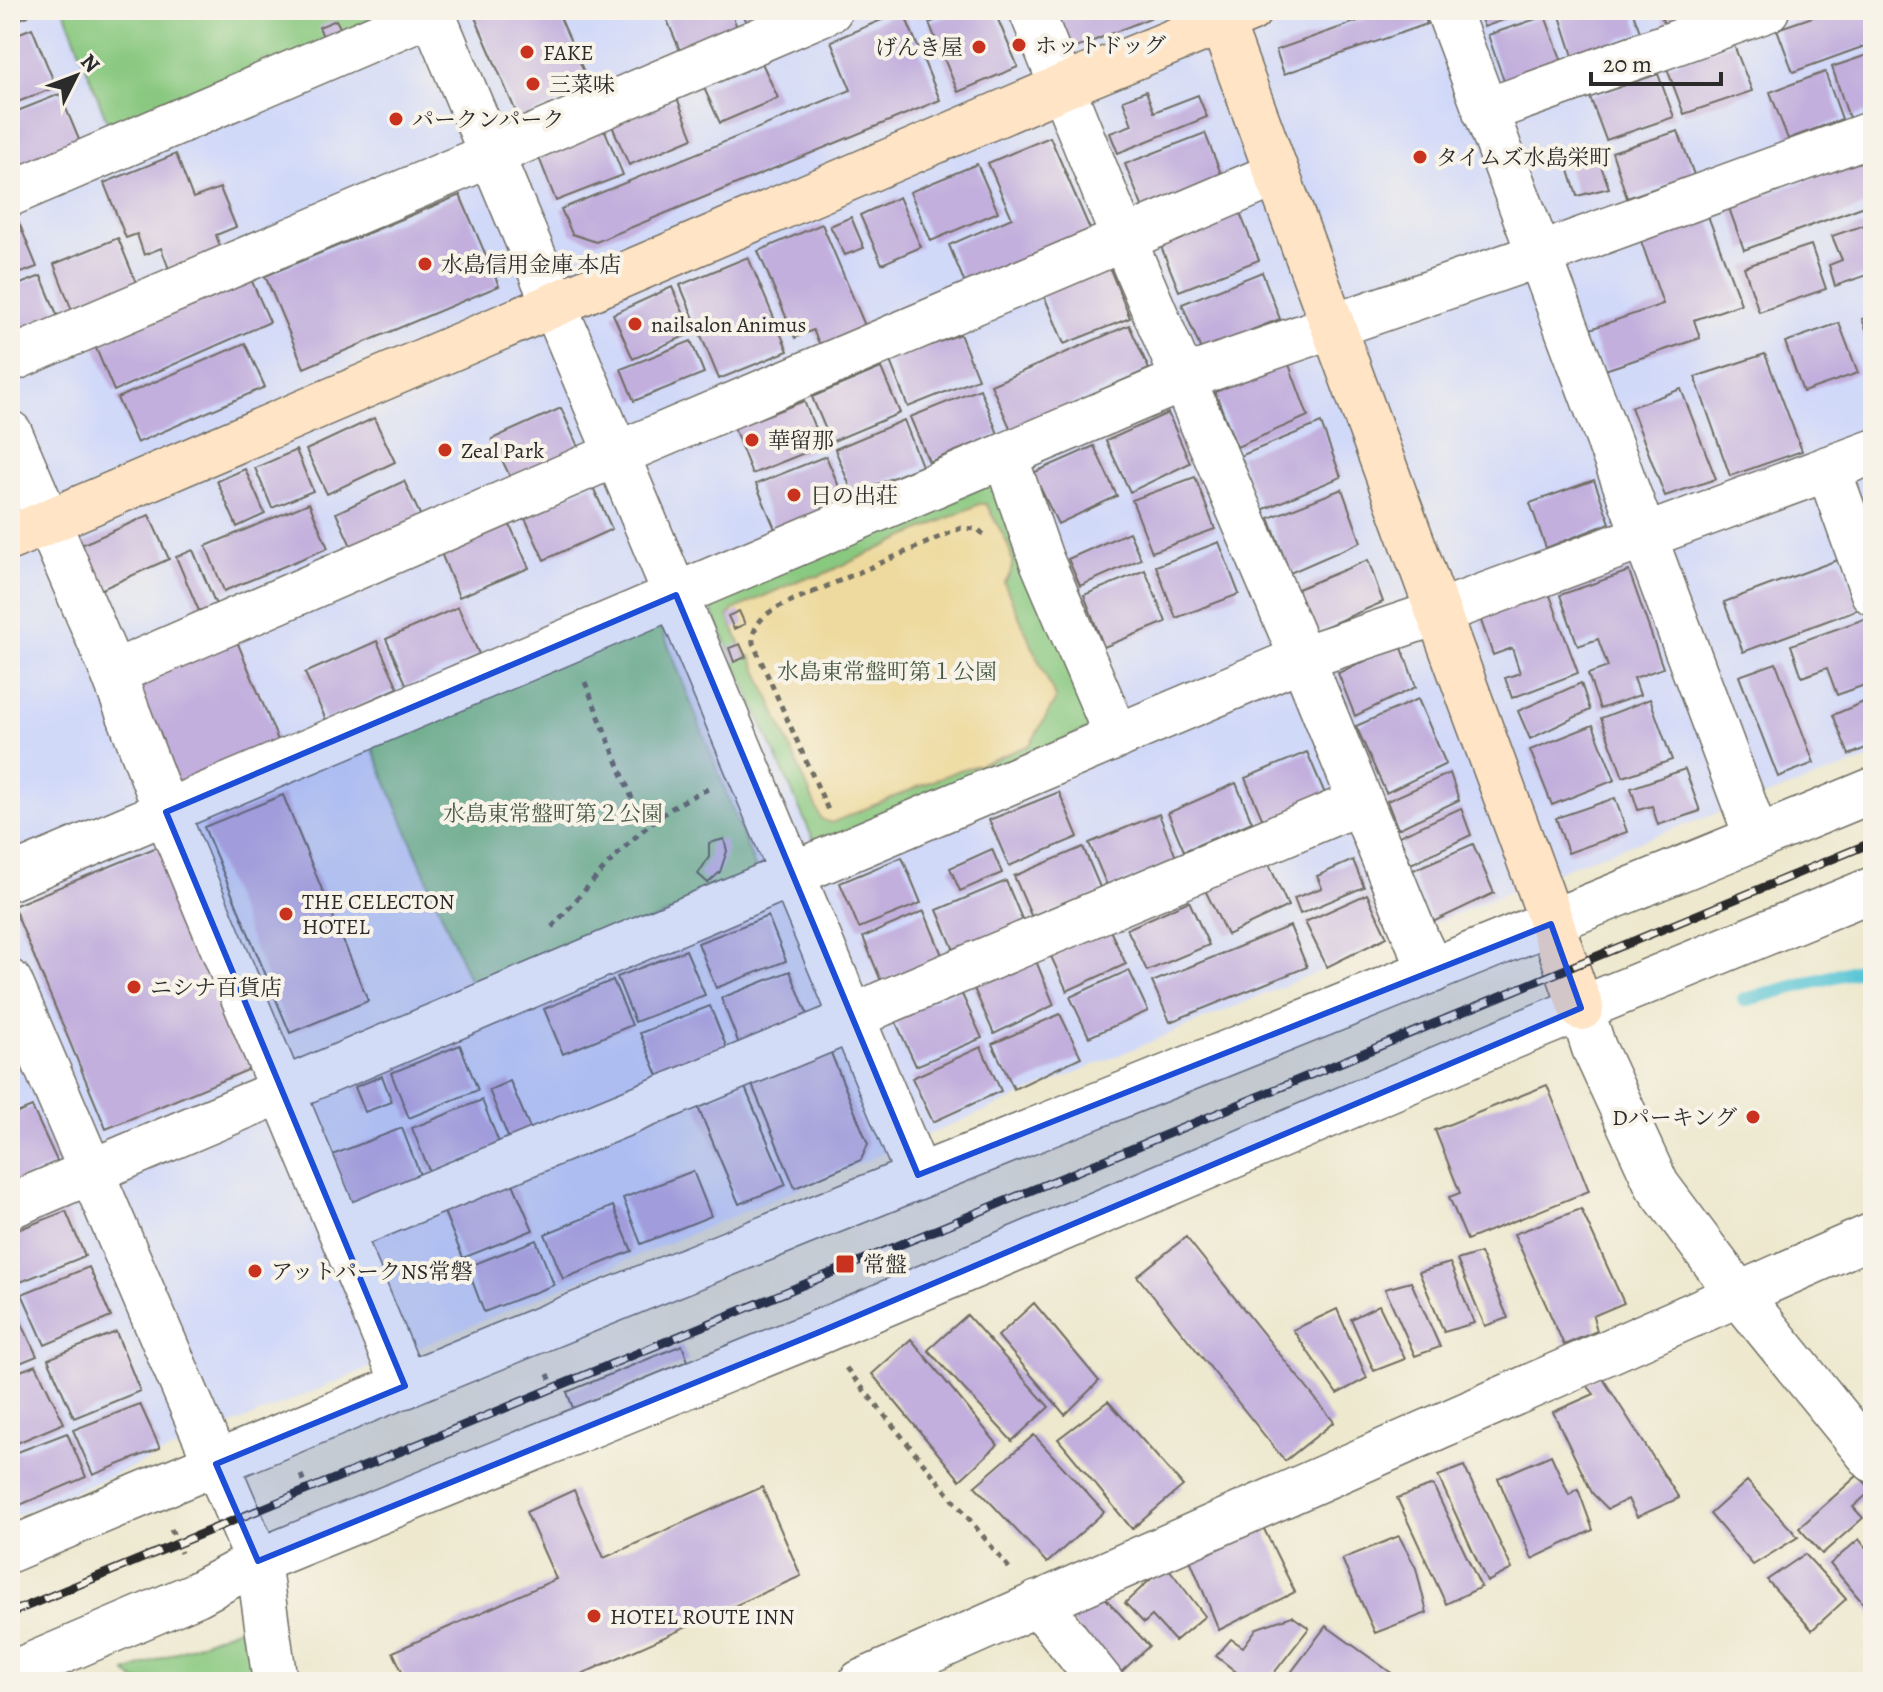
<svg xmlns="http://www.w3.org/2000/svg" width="1883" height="1692" font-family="Alegreya,'Noto Serif JP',serif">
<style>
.built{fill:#d1d9f9}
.green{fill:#88c87f;stroke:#5a7a55;stroke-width:2}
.sand{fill:#eeda9e;stroke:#8c8264;stroke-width:2}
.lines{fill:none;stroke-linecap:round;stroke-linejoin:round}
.stream{stroke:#5bc6d6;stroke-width:14}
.building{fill:#c2afdd}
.street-casing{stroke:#6f6d64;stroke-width:47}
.secondary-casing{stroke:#6f6d64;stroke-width:47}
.path{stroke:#6f6d64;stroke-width:5;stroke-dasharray:6 6;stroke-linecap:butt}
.street{stroke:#fff;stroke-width:44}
.secondary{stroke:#ffe4c6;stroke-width:44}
.rail-casing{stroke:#2b2b2b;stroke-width:9}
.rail{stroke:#f7f3e8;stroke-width:6;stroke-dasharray:18;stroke-linecap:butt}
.marked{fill:#1d4ed8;fill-opacity:0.2;stroke:#1d4ed8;stroke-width:6;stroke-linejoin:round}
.poi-dot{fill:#c8321e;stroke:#f7f3e8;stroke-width:3}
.labels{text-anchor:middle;stroke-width:8;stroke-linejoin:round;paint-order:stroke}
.poi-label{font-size:22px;fill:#2b2b2b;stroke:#f7f3e8;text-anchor:start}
.park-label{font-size:22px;fill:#475a44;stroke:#f7f3e8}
</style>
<rect width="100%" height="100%" fill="#f7f3e8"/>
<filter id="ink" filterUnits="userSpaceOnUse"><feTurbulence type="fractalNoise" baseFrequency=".0125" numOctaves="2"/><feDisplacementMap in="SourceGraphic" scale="16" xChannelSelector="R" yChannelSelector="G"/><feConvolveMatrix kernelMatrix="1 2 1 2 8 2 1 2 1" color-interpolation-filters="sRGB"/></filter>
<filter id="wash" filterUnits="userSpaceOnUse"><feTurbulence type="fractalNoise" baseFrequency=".006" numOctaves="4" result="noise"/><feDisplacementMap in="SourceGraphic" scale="32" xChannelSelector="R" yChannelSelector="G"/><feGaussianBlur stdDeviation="1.8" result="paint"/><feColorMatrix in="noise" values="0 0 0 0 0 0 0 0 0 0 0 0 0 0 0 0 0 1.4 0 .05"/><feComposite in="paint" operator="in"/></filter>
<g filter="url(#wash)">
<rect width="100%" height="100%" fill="#ede8ce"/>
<path class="built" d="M10 10H1873V758L1581 862 10 1518Z"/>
<path class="green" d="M64 10H395L112 134Z
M996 478 1099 724 817 848 708 602Z
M659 621 758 875 476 996 369 740Z
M246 1625 259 1682H136L126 1672Z"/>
<path class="sand" d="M979 504H986L989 509C1000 532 1025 561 1004 583L1056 699 1030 745 979 765 959 770 831 823 821 819 751 656 746 657 728 616 733 610 804 578 819 576Z"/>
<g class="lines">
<path class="stream" d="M1744 1000 1873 966"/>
</g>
<g id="blocks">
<path class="building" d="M10 10H26L28 16 10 22Z
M487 10H557L591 88 519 119 474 15Z
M663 10H730L737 27 680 51Z
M741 10H777L747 23Z
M953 10H994L1018 67 958 92 929 23 954 13Z
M1055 10H1159L1150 18 1071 50Z
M1389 10H1422L1427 24 1284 74 1276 50Z
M1478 10H1531L1484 27Z
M1558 10H1632L1640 32 1573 56Z
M1659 10H1701L1664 24Z
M1833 10H1873V43L1793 72 1777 29Z
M903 11 940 100 596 242 572 234 561 209 851 90 831 41Z
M1545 16 1564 67 1506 87 1488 35Z
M336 20 342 31 324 39 319 27Z
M32 28 56 87 10 105V37Z
M1733 43 1752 91 1684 114 1666 66Z
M1873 53V110L1849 118 1832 67Z
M762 63 778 98 720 123 704 88Z
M1825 72 1842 119 1788 139 1770 92Z
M1658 74 1674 117 1606 140 1590 97Z
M1146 91 1154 112 1198 95 1207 117 1118 153 1110 133 1132 125 1123 100Z
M60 94 80 142 15 169 10 157V114Z
M677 98 693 138 629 165 612 126Z
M604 128 623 175 556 201 538 155Z
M1678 131 1694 175 1627 198 1612 152Z
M1205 133 1223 179 1144 211 1125 164Z
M1050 137 1092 234 966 286 949 245 1012 218 988 163Z
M176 154 193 198 220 188 236 227 216 235 221 249 169 269 161 248 144 255 137 234 126 238 104 183Z
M1597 155 1609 188 1577 196 1567 164Z
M1863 161 1873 186V203L1744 250 1729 208Z
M977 164 998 212 931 241 910 192Z
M460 195 499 286 304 368 265 276Z
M899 197 921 247 882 264 860 215Z
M1240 213 1259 260 1179 291 1160 244Z
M1708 216 1741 304 1694 320 1700 338 1605 370 1590 329 1663 304 1640 238Z
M851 217 864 248 845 255 830 226Z
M17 218 37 267 10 277V221Z
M1873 222V273L1835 286 1829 265 1842 260 1832 236Z
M822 224 866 328 821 347 813 330 795 338 758 251Z
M118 238 138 287 73 313 54 264Z
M1811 245 1826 289 1759 312 1744 267Z
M748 257 788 351 719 379 680 285Z
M1108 264 1130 318 1064 344 1042 291Z
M1262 272 1280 319 1201 350 1182 304Z
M41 276 61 324 10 344V288Z
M250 277 270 322 114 391 95 346Z
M672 287 692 333 633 359 613 314Z
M1873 315V347L1862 319Z
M1839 323 1858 373 1803 392 1785 342Z
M1129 325 1149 369 1011 430 991 385Z
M960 334 978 379 908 407 890 361Z
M691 341 704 373 634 401 621 369Z
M245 343 265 387 137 443 117 398Z
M1765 354 1802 451 1730 476 1695 377Z
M1288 362 1308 416 1237 447 1215 392Z
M881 368 900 413 831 442 812 397Z
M980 389 998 434 929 462 910 417Z
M1681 389 1716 479 1665 496 1631 407Z
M804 401 822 446 752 474 734 428Z
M561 408 580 451 513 483 492 439Z
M1168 413 1190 463 1130 492 1106 441Z
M374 418 395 462 327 494 306 450Z
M904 420 922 466 853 494 835 449Z
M1321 423 1341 477 1262 510 1240 456Z
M1094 446 1117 496 1058 524 1033 473Z
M296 450 313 491 272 508 255 468Z
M826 456 845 501 775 529 756 484Z
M245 469 265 514 237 527 217 481Z
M1195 477 1215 529 1152 552 1132 500Z
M1594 480 1610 523 1546 548 1530 503Z
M404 481 425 525 356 557 336 513Z
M592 485 612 529 544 560 524 516Z
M1342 489 1361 542 1290 573 1269 518Z
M309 503 328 548 224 591 206 546Z
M149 515 169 559 100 590 81 545Z
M509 523 529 568 459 597 441 553Z
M1129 532 1141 559 1080 586 1068 559Z
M1219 542 1239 594 1176 618 1156 566Z
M193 550 216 605 199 611 176 557Z
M1840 559 1859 609 1743 652 1724 602Z
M1368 560 1383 602 1311 633 1295 590Z
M1145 570 1166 622 1104 647 1084 595Z
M1629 571 1663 668 1634 678 1640 695 1600 709 1588 674 1608 667 1598 639 1578 646 1560 595Z
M1548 590 1578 673 1512 698 1505 678 1520 673 1512 648 1493 655 1479 615Z
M458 607 479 654 407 686 386 639Z
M739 611 745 624 734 629 728 616Z
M1867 618 1873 635V682L1837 695 1827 668 1802 677 1791 645Z
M236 639 280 745 177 788 132 681Z
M377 641 398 688 326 720 305 673Z
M740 644 746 657 734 662 729 648Z
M1401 645 1416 687 1355 716 1338 673Z
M1776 663 1814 763 1778 777 1739 676Z
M1581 683 1590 710 1530 739 1518 711Z
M1873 698V745L1849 755 1833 715Z
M1418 699 1446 764 1386 793 1356 726Z
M1650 699 1672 760 1623 777 1601 718Z
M1593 725 1615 780 1552 805 1530 750Z
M1307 752 1326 796 1264 823 1245 778Z
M1685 769 1700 811 1658 825 1652 806 1638 810 1631 788Z
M1450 773 1459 800 1398 829 1387 801Z
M1236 783 1252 822 1184 851 1168 813Z
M1059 792 1078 837 1009 866 989 820Z
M283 795 368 1001 290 1033 204 827Z
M1615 798 1627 832 1568 853 1556 818Z
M1461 808 1471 835 1411 864 1399 836Z
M1159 814 1177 860 1108 888 1089 843Z
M724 839 727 851 720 872 708 883 698 874 709 857V843Z
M1473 844 1494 893 1433 922 1411 871Z
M162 845 255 1067 106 1129 13 906Z
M1083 847 1102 892 1033 920 1014 876Z
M992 849 1002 873 960 891 950 868Z
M902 857 921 903 859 928 840 883Z
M1353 860 1364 887 1300 914 1294 898 1322 888 1317 876Z
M1268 862 1288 906 1227 935 1205 890Z
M1006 881 1025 926 956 955 937 910Z
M1367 894 1387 937 1327 967 1305 922Z
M1189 901 1209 945 1147 971 1127 929Z
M924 911 942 955 881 981 863 937Z
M768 916 786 961 716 988 698 943Z
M1107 924 1126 964 1067 991 1048 950Z
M1290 926 1307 967 1170 1022 1152 982Z
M686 950 705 995 635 1022 617 977Z
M1034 956 1054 1005 994 1034 972 984Z
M1129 970 1148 1011 1089 1037 1070 997Z
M790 971 808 1016 739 1044 721 998Z
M613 980 632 1025 563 1054 544 1009Z
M960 990 982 1038 916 1066 893 1016Z
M710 1006 728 1051 659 1078 640 1033Z
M1060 1014 1081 1057 1014 1089 992 1044Z
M460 1045 478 1090 409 1118 391 1073Z
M981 1047 1001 1091 933 1122 912 1078Z
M829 1048 868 1144 861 1160 795 1188 750 1080Z
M382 1076 392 1102 365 1112 355 1087Z
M510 1081 532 1133 510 1142 489 1090Z
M744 1085 786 1185 739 1204 697 1105Z
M1547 1085 1589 1191 1467 1240 1449 1197 1460 1193 1435 1130Z
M482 1100 500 1145 430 1173 412 1128Z
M32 1107 58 1163 10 1184V1116Z
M402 1128 422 1180 352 1207 332 1155Z
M693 1171 711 1216 641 1244 623 1198Z
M511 1179 533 1230 463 1258 442 1207Z
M613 1206 632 1251 563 1279 545 1234Z
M1581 1209 1624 1303 1593 1316 1597 1331 1564 1345 1514 1234Z
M66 1211 85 1256 18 1283 10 1265V1233Z
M1186 1237 1334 1422 1285 1461 1137 1276Z
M536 1240 554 1285 484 1312 467 1267Z
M1480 1253 1508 1318 1485 1326 1457 1260Z
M1450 1263 1474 1323 1444 1332 1419 1272Z
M89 1267 111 1317 45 1345 22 1294Z
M1411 1282 1440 1347 1415 1356 1385 1289Z
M10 1298 37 1356 10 1367Z
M1034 1303 1099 1381 1065 1415 998 1336Z
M1379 1305 1405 1359 1374 1371 1351 1319Z
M1337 1309 1367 1378 1337 1394 1293 1330Z
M967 1315 1049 1407 1012 1441 928 1350Z
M116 1332 140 1391 74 1418 48 1359Z
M911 1339 998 1445 960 1480 872 1374Z
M682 1345 688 1361 573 1408 567 1392Z
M36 1365 64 1423 10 1446V1375Z
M1600 1374 1679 1498 1637 1517 1628 1499 1608 1509 1592 1493 1553 1412 1594 1394 1586 1384Z
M1108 1401 1183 1486 1132 1529 1058 1439Z
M140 1404 160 1448 93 1475 73 1430Z
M67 1433 86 1477 20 1505 10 1483V1455Z
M1034 1435 1104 1512 1047 1563 975 1486Z
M1551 1455 1569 1495 1578 1489 1593 1530 1532 1559 1498 1478Z
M1464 1466 1512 1569 1487 1582 1438 1476Z
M1858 1475 1872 1490 1853 1507 1863 1518 1822 1554 1799 1528Z
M1747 1481 1798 1537 1753 1565 1710 1514Z
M1433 1485 1481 1587 1446 1604 1397 1498Z
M762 1487 801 1576 564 1682H407L393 1652 556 1579 526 1512 574 1490 604 1558Z
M1262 1525 1295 1592 1219 1630 1189 1557Z
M1399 1536 1416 1568 1427 1613 1375 1633 1342 1559Z
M1859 1539 1865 1547 1873 1539V1615L1830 1564Z
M1805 1554 1846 1599 1812 1630 1767 1580Z
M1166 1565 1205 1616 1175 1641 1152 1616 1144 1623 1125 1603Z
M1099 1591 1149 1646 1118 1675 1067 1618Z
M1292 1616 1309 1628 1267 1682H1249L1216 1656 1231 1639 1243 1647 1257 1628Z
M1326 1626 1404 1682H1284Z"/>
</g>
</g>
<g filter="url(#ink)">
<use href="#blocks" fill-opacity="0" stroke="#6f6d64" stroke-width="2"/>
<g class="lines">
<g class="street-casing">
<path id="street" d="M431 10 918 1175
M1031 10 1124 240 1302 658 1418 942 1432 971
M1448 10 1757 838
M1485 111 1767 10
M10 194 438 10
M10 360 830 10
M10 433 113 673 166 812 405 1386
M1005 456 1041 559 1117 737
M1828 468 1873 593
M113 673 617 454 1277 174
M10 878 1201 372 1539 255 1873 133
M10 982 258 1561 275 1682
M1581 1008 1594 1048 1657 1185 1740 1296 1873 1460
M10 1206 1302 658 1437 613 1873 452
M341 1231 830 1029 881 1004 1360 802
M10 1550C627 1287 1254 1047 1873 790
M1038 1603 1101 1682
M10 1674 197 1594 258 1561 817 1333 1522 1033 1873 889
M861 1682 1873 1235"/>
</g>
<g class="secondary-casing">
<path id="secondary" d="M1217 10 1540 890 1581 1008
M10 538 1062 87 1250 10"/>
</g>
<path class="path" d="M815 588 816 591 961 528 978 529 984 535
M816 591C791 602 751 611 753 643L829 812
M585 682 644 828
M552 927C599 876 642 816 708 789
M846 1368 1009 1568
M548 1374 556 1395
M301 1475 310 1496
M171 1529 181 1553"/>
<use href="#street" class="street"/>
<use href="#secondary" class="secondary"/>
<g class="rail-casing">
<path id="rail" d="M10 1613 1873 842"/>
</g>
<use href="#rail" class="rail"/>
</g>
</g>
<path class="marked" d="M676 595 918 1175 1551 924 1581 1008 817 1333 258 1561 216 1464 405 1386 166 812Z"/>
<g class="poi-dot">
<circle cx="1019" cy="45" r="8"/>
<circle cx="979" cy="47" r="8"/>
<circle cx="527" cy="52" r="8"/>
<circle cx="533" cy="84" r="8"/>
<circle cx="396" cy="119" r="8"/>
<circle cx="1420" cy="157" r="8"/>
<circle cx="425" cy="264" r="8"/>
<circle cx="635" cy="324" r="8"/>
<circle cx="752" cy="440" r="8"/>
<circle cx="445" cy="450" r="8"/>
<circle cx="794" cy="495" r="8"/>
<circle cx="286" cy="914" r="8"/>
<circle cx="134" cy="987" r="8"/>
<circle cx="1753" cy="1117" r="8"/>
<rect x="835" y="1254" width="20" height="20" rx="4"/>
<circle cx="255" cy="1271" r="8"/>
<circle cx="594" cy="1616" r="8"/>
</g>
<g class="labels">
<g class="poi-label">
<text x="1035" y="53">ホットドッグ</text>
<text x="963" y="55" text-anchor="end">げんき屋</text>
<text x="543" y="60">FAKE</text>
<text x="549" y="92">三菜味</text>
<text x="412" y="127">パークンパーク</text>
<text x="1436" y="165">タイムズ水島栄町</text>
<text x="441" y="272">水島信用金庫 本店</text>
<text x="651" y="332">nailsalon Animus</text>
<text x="768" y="448">華留那</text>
<text x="461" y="458">Zeal Park</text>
<text x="810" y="503">日の出荘</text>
<text x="302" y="909">THE CELECTON<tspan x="302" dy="25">HOTEL</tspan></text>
<text x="150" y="995">ニシナ百貨店</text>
<text x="1737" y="1125" text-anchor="end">Dパーキング</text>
<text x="863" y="1272">常盤</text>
<text x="271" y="1279">アットパークNS常磐</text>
<text x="610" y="1624">HOTEL ROUTE INN</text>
</g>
<g class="park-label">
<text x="887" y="679">水島東常盤町第１公園</text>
<text x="553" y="821">水島東常盤町第２公園</text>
</g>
</g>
<rect width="1883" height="1692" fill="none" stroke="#f7f3e8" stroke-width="40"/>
<g transform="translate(76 76) rotate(48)" stroke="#f7f3e8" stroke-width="6" paint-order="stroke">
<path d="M0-6L14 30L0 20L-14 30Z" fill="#2b2b2b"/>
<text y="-12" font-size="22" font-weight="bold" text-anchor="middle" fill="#2b2b2b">N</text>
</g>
<path d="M1591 72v12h130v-12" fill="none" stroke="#2b2b2b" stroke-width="4"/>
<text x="1603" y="72" font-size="24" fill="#2b2b2b" stroke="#f7f3e8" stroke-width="6" paint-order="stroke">20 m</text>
</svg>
